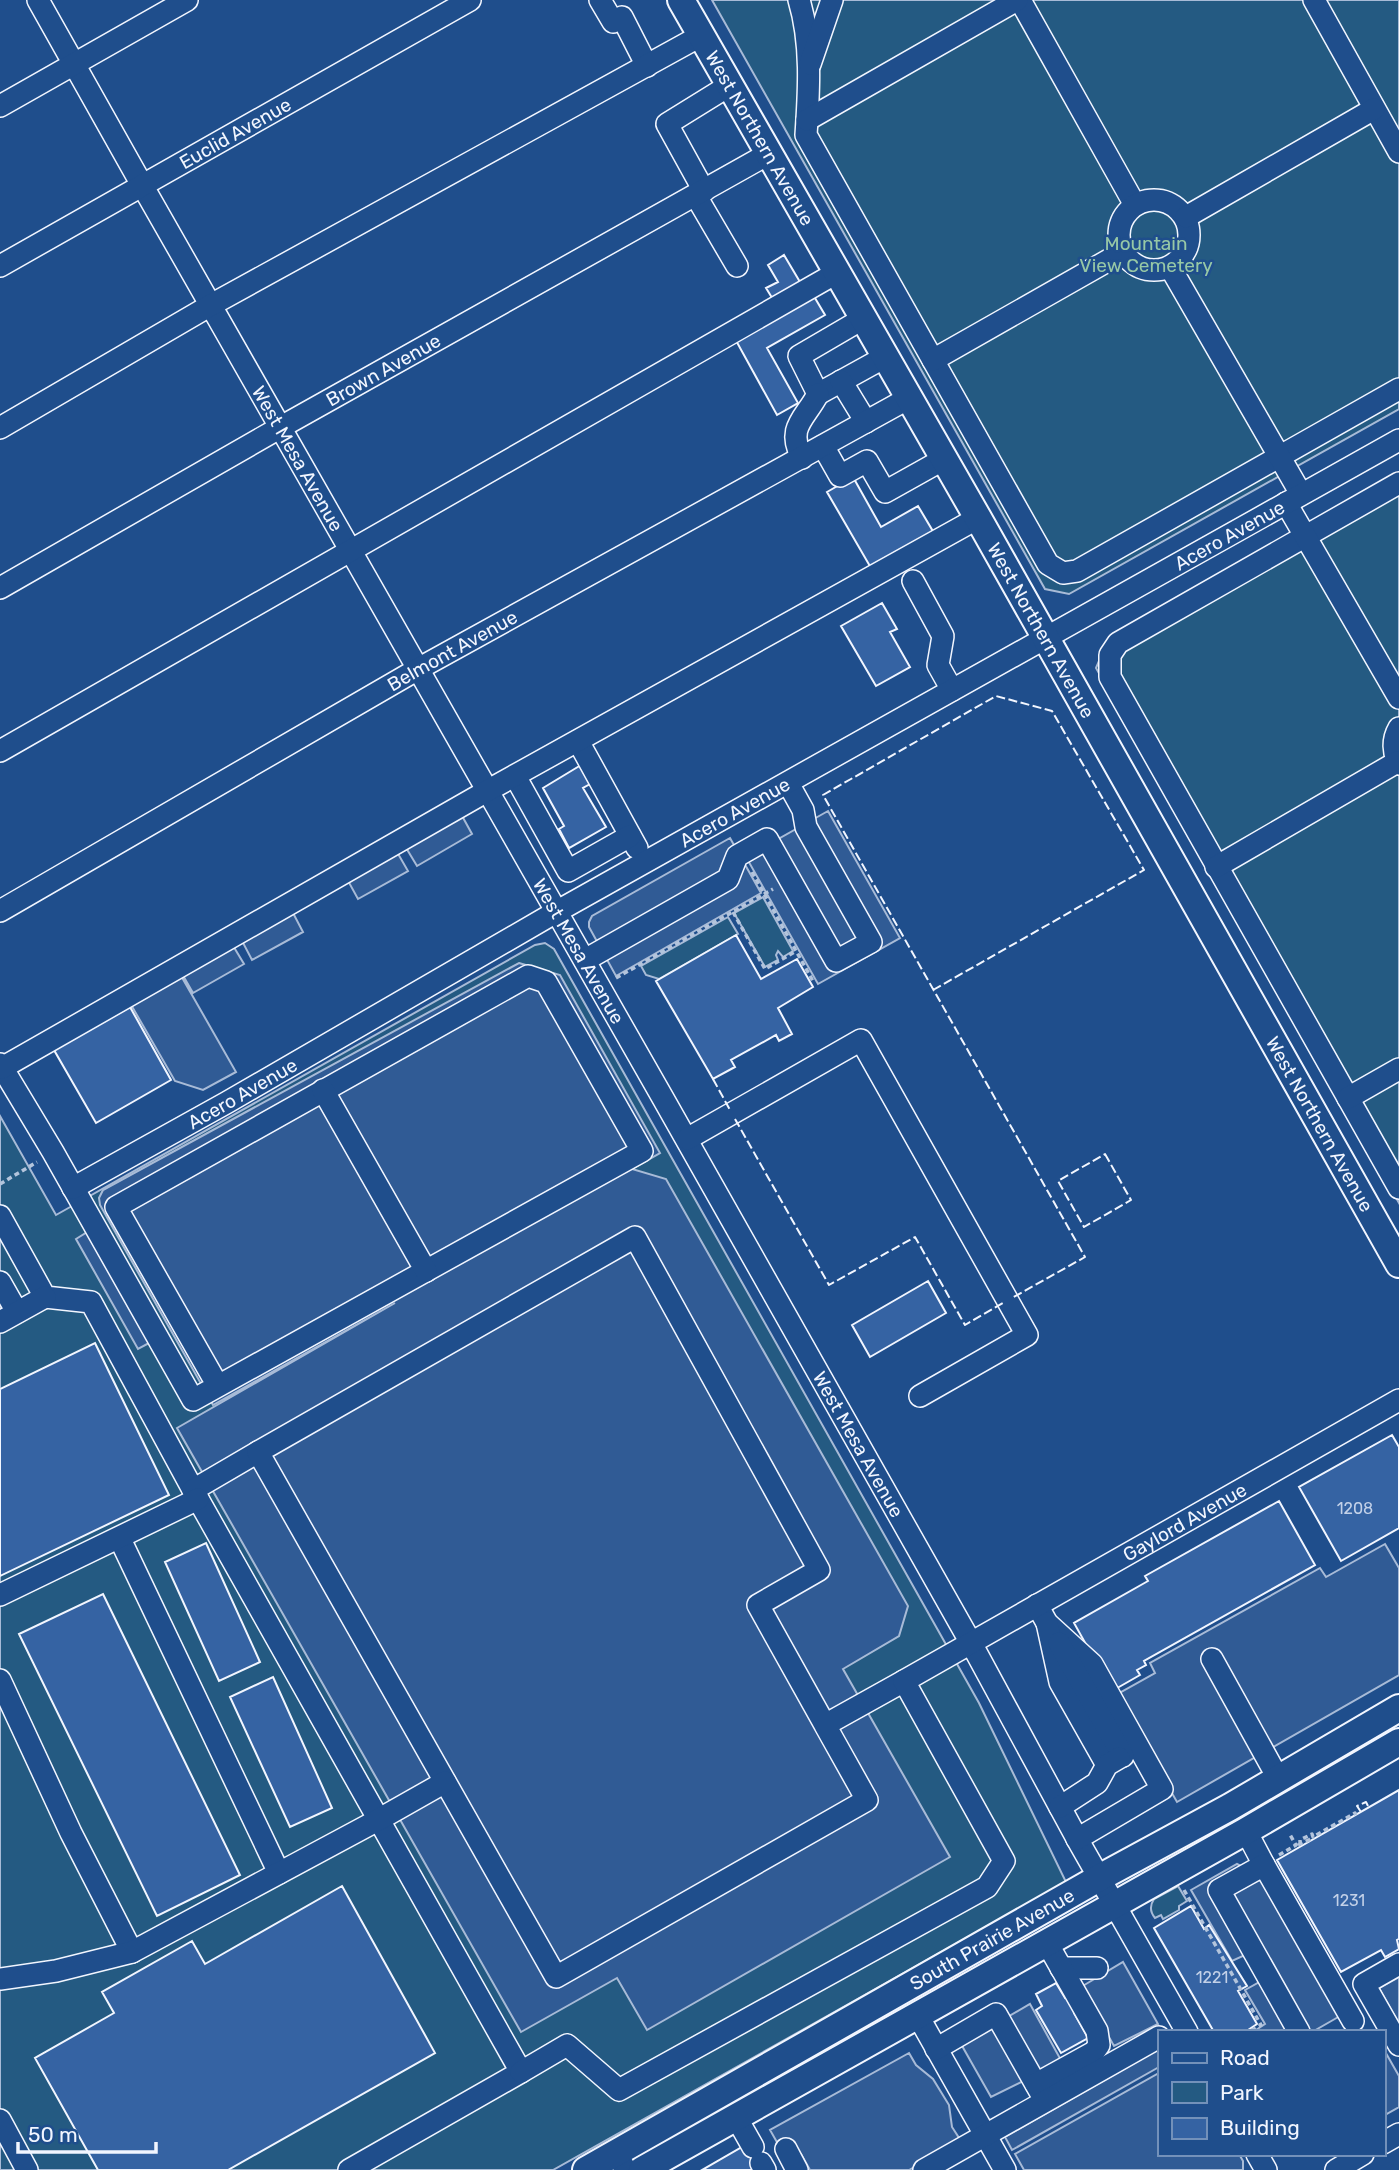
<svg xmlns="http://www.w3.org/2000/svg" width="1399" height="2170" font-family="Rubik,sans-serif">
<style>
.green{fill:#245a82;stroke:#a8bbd7;stroke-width:2}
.parking{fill:#305b95;stroke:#a8bbd7;stroke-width:2}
.building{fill:#3563a3;stroke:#f2f6ff;stroke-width:2}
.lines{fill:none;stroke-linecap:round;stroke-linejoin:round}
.minor-casing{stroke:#f2f6ff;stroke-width:24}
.major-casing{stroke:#f2f6ff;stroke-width:30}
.path{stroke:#b3c4dc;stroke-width:3.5;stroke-dasharray:5 3.5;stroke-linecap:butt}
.minor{stroke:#1f4e8c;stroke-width:21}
.major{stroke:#1f4e8c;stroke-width:26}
.fence{stroke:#f2f6ff;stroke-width:2;stroke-dasharray:9 3.5;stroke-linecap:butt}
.labels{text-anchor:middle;stroke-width:5;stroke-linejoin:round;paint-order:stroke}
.number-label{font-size:16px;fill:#c3d1e8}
.street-label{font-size:19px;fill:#f2f6ff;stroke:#1f4e8c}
.park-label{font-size:19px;fill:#97c8a6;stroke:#1f4e8c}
</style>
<rect width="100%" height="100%" fill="#1f4e8c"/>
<path class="green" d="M712 0H1399V409L1069 594 1045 589Z
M1399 474V1203L1096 668 1108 640Z
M763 897 793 951 783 957 778 951 776 955 778 960 765 967 734 913Z
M728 917 738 934 659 979 646 975 641 966Z
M545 943 554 949 979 1703 1066 1882 553 2170H0V1116L56 1215 535 945Z
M1178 1886 1187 1901 1179 1906V1910L1163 1919 1161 1915 1155 1918C1150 1912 1150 1905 1154 1899Z"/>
<path class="parking" d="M828 811 900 938 818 984 746 857Z
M461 814 472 834 417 866 405 846Z
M730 838 761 893 616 976 589 927V922L592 916Z
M397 852 408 871 358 899 347 879Z
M292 911 303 932 252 960 241 939Z
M232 944 244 964 193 993 181 972Z
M519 963 560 975 660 1153 632 1169 666 1179 908 1606 899 1636 843 1669 950 1857 647 2030 617 1978 521 2032 177 1428 395 1303 213 1405 100 1205 99 1198 103 1190Z
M180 974 236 1072 203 1090 175 1081 130 1003Z
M89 1231 151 1342 138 1349 76 1239Z
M1385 1544 1399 1568V1675L1177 1802 1116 1695 1155 1673 1150 1663 1320 1568 1326 1577Z
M1237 1864 1260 1876 1340 2016 1312 2032H1253L1265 2024 1245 1990 1261 1981 1247 1954 1232 1961 1191 1890Z
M1123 1962 1158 2024 1114 2046 1081 1987Z
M1399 1977V2024L1379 1988Z
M1030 2004 1062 2062 991 2097 961 2044Z
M1383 2048 1399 2076V2107L1383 2116Z
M1159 2049V2067L1012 2150 1005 2137Z
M909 2053 916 2065 933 2079 949 2105 952 2127 961 2141 909 2170H810L801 2154 778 2144 770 2130Z
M1159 2073V2154H1239L1243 2161V2170H1024L1015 2154Z"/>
<path class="building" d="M784 255 800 282 774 301 766 288 778 282 768 265Z
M812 293 825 315 767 348 798 403 777 415 734 337Z
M853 477 881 527 918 506 934 533 871 568 827 492Z
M882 603 897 629 890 632 910 667 876 686 841 626Z
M581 765 592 783 583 788 606 827 569 848 559 829 564 826 543 788Z
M736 935 761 979 797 959 813 987 778 1008 792 1034 779 1041 776 1035 731 1060 735 1067 713 1079 656 981Z
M130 1007 171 1080 96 1123 54 1050Z
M928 1281 946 1313 870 1357 852 1325Z
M95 1343 169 1495 0 1576V1389Z
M1392 1435 1399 1447V1528L1341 1561 1299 1487Z
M1279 1501 1315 1565 1144 1661 1146 1665 1137 1670 1140 1675 1112 1691 1074 1623 1148 1581 1145 1576Z
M206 1543 260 1662 219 1681 165 1562Z
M103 1594 240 1875 157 1916 19 1634Z
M273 1677 332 1808 290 1827 230 1697Z
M1399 1790V1939L1397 1940 1399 1949 1385 1957 1381 1950 1341 1972 1277 1860Z
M342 1886 435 2053 228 2170H98L35 2058 114 2013 102 1992 192 1941 205 1964Z
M1191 1906 1204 1929 1209 1925 1247 1986 1238 1991 1257 2024 1245 2032H1214L1154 1928Z
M1056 1983 1065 1998 1070 1995 1078 2010 1074 2013 1088 2038 1061 2053 1036 2010 1042 2006 1036 1994Z
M758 2143 767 2160 755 2170H702L742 2147Z"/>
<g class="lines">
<g class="minor-casing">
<g id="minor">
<path id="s1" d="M38 0 142 185 664 1100 971 1643 1080 1844 1187 2032"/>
<path d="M600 0 613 22 622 17 647 66"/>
<path d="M799 0C812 43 809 91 806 135L1048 564 1063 573 1077 571 1399 389"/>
<path d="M1020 0 1135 205"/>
<path d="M1314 0 1399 152"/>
<path d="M810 64 832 0"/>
<path d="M0 106 187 0"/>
<path d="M807 120 1017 0"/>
<path d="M704 191 667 124 730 85"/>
<path d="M696 196 737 266"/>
<circle cx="1154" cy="235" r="35"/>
<path d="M1186 217 1374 109"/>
<path id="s2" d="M0 266 470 0"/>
<path d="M1170 267 1301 494"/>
<path d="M864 318 799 356 818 394 885 357"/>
<path d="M933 360 1123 252"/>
<path d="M841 381 866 422"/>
<path d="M0 428 211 305 702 35"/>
<path d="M823 446 840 476 867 461 885 492 944 459"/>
<path d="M802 458C786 427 805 419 818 394"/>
<path d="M1399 483 1118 643 1110 655V677L1399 1188"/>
<path d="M1286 503 1399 698"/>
<path d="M913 581 943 636 938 665 952 690"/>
<path id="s3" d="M0 588 281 427 770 153"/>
<path d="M1399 728C1392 740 1393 753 1399 764"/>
<path d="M578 741 637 848"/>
<path d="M0 751 838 272"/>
<path d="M515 776 568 871 630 836"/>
<path d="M1216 867 1397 762"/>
<path id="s4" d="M0 911 418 669 909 398"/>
<path d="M585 960 728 879 737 856 767 839 836 961 871 942 806 827 803 810 788 783"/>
<path d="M0 1064 53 1152 193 1400 642 1151 546 982 528 976 116 1207 218 1386"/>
<path d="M2 1068 487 791 978 518"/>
<path d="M323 1090 426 1271"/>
<path d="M1348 1098 1399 1069"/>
<path d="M687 1139 861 1040 1027 1335 920 1396"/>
<path id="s5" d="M73 1188 226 1103 556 912 1399 440"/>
<path d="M0 1216 45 1297 91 1302 198 1499 521 2072 349 2170"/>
<path d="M0 1282 17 1312"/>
<path d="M0 1322 45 1297"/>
<path d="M193 1490 258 1452"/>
<path d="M120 1539 279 1873"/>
<path d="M0 1595 198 1499"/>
<path d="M1037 1605 1047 1623 1092 1664 1162 1789 1077 1839"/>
<path d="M1047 1623 1060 1682 1107 1765"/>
<path d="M1059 1643 1123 1756"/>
<path d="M1212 1659 1278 1778"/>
<path d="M0 1680 71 1833 132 1952"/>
<path d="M825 1725 758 1605 819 1570 635 1237 258 1452 556 1977 867 1800 825 1725 904 1681"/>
<path d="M1060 1807 1097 1783 1107 1765 1119 1758"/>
<path d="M1246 1831 1264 1865"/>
<path d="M1399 1964 1364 1984 1399 2045"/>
<path d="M1061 1968H1097"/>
<path d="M0 1979 56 1971 132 1952 378 1820 445 1782"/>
<path d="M918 2016 1005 2170"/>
<path d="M1299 2032 1219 1890 1264 1865 1353 2021"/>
<path d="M936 2049 996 2014 1042 2095"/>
<path id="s6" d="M521 2072 567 2045 619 2090 987 1887 1004 1861 904 1681 1399 1400"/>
<path d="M1036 2084 1094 2052 1099 2045 1097 2031 1047 1943"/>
<path d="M736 2117 753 2147"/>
<path d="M0 2120 27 2170"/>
<path d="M1383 2143 1399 2134"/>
<path d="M786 2149 797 2170"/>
<path d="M616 2153 626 2170"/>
<path d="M1257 2154 1266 2170"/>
<path d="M761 2163 765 2170"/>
<path d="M924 2170 1159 2037"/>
<path d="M1336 2170 1363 2154"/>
</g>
</g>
<g class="major-casing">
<g id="major">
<path id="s7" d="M681 0 978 518 1399 1264"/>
<path id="s8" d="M586 2170 1099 1878 1230 1807 1399 1708"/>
<path d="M642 2170 1246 1831 1399 1742"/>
</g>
</g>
<path class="path" d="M752 872 814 983
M733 912 765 969 796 951
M616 978 773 889
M0 1184 37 1162
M1298 1845 1311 1839V1840
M1300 1845V1840L1312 1834 1313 1837 1355 1813 1356 1815
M1279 1855 1296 1845 1289 1833
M1184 1890 1261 2025 1249 2032"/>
<use href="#minor" class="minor"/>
<use href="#major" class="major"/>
<path class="fence" d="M933 990 1144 870 1052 711 996 696 823 795 1085 1257 1012 1298
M713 1079 730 1110
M735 1119 829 1285 915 1237 965 1325 1003 1303
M1105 1154 1131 1200 1084 1227 1058 1181Z
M1361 1812 1357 1806 1366 1802 1369 1808"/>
</g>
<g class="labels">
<g class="number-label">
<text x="1355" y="1514">1208</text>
<text x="1349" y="1906">1231</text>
<text x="1212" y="1983">1221</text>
</g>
<g class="street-label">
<text dy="7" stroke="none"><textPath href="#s2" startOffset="270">Euclid Avenue</textPath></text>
<text dy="7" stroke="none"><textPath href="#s7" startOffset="159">West Northern Avenue</textPath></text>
<text dy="7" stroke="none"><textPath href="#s3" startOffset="441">Brown Avenue</textPath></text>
<text dy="7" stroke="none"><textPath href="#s1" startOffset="527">West Mesa Avenue</textPath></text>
<text dy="7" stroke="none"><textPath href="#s5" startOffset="1328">Acero Avenue</textPath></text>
<text dy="7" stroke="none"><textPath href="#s7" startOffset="726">West Northern Avenue</textPath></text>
<text dy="7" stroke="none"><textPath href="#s4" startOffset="522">Belmont Avenue</textPath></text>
<text dy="7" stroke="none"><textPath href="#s5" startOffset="761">Acero Avenue</textPath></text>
<text dy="7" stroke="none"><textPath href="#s1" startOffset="1094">West Mesa Avenue</textPath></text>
<text dy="7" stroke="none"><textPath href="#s5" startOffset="194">Acero Avenue</textPath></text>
<text dy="7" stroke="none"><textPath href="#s7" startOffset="1293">West Northern Avenue</textPath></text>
<text dy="7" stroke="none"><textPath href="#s1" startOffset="1661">West Mesa Avenue</textPath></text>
<text dy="7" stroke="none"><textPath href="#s6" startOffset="1102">Gaylord Avenue</textPath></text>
<text dy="7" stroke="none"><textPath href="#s8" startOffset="467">South Prairie Avenue</textPath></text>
</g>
<g class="park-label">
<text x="1146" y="250">Mountain<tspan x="1146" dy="22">View Cemetery</tspan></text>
</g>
</g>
<rect x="1158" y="2030" width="228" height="126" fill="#1f4e8c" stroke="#7391ba" stroke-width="2"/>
<rect x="1172" y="2053" width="35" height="10" fill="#1f4e8c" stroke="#7391ba" stroke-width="2"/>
<text x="1220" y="2065" font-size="21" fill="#f2f6ff">Road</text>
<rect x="1172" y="2082" width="35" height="21" fill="#245a82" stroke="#7391ba" stroke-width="2"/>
<text x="1220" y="2100" font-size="21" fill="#f2f6ff">Park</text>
<rect x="1172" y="2118" width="35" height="21" fill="#3563a3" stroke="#7391ba" stroke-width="2"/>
<text x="1220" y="2135" font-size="21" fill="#f2f6ff">Building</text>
<path d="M18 2142v10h138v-10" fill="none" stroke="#f2f6ff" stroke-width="3.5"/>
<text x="28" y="2142" font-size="21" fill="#f2f6ff" stroke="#1f4e8c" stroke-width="5" paint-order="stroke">50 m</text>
</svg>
